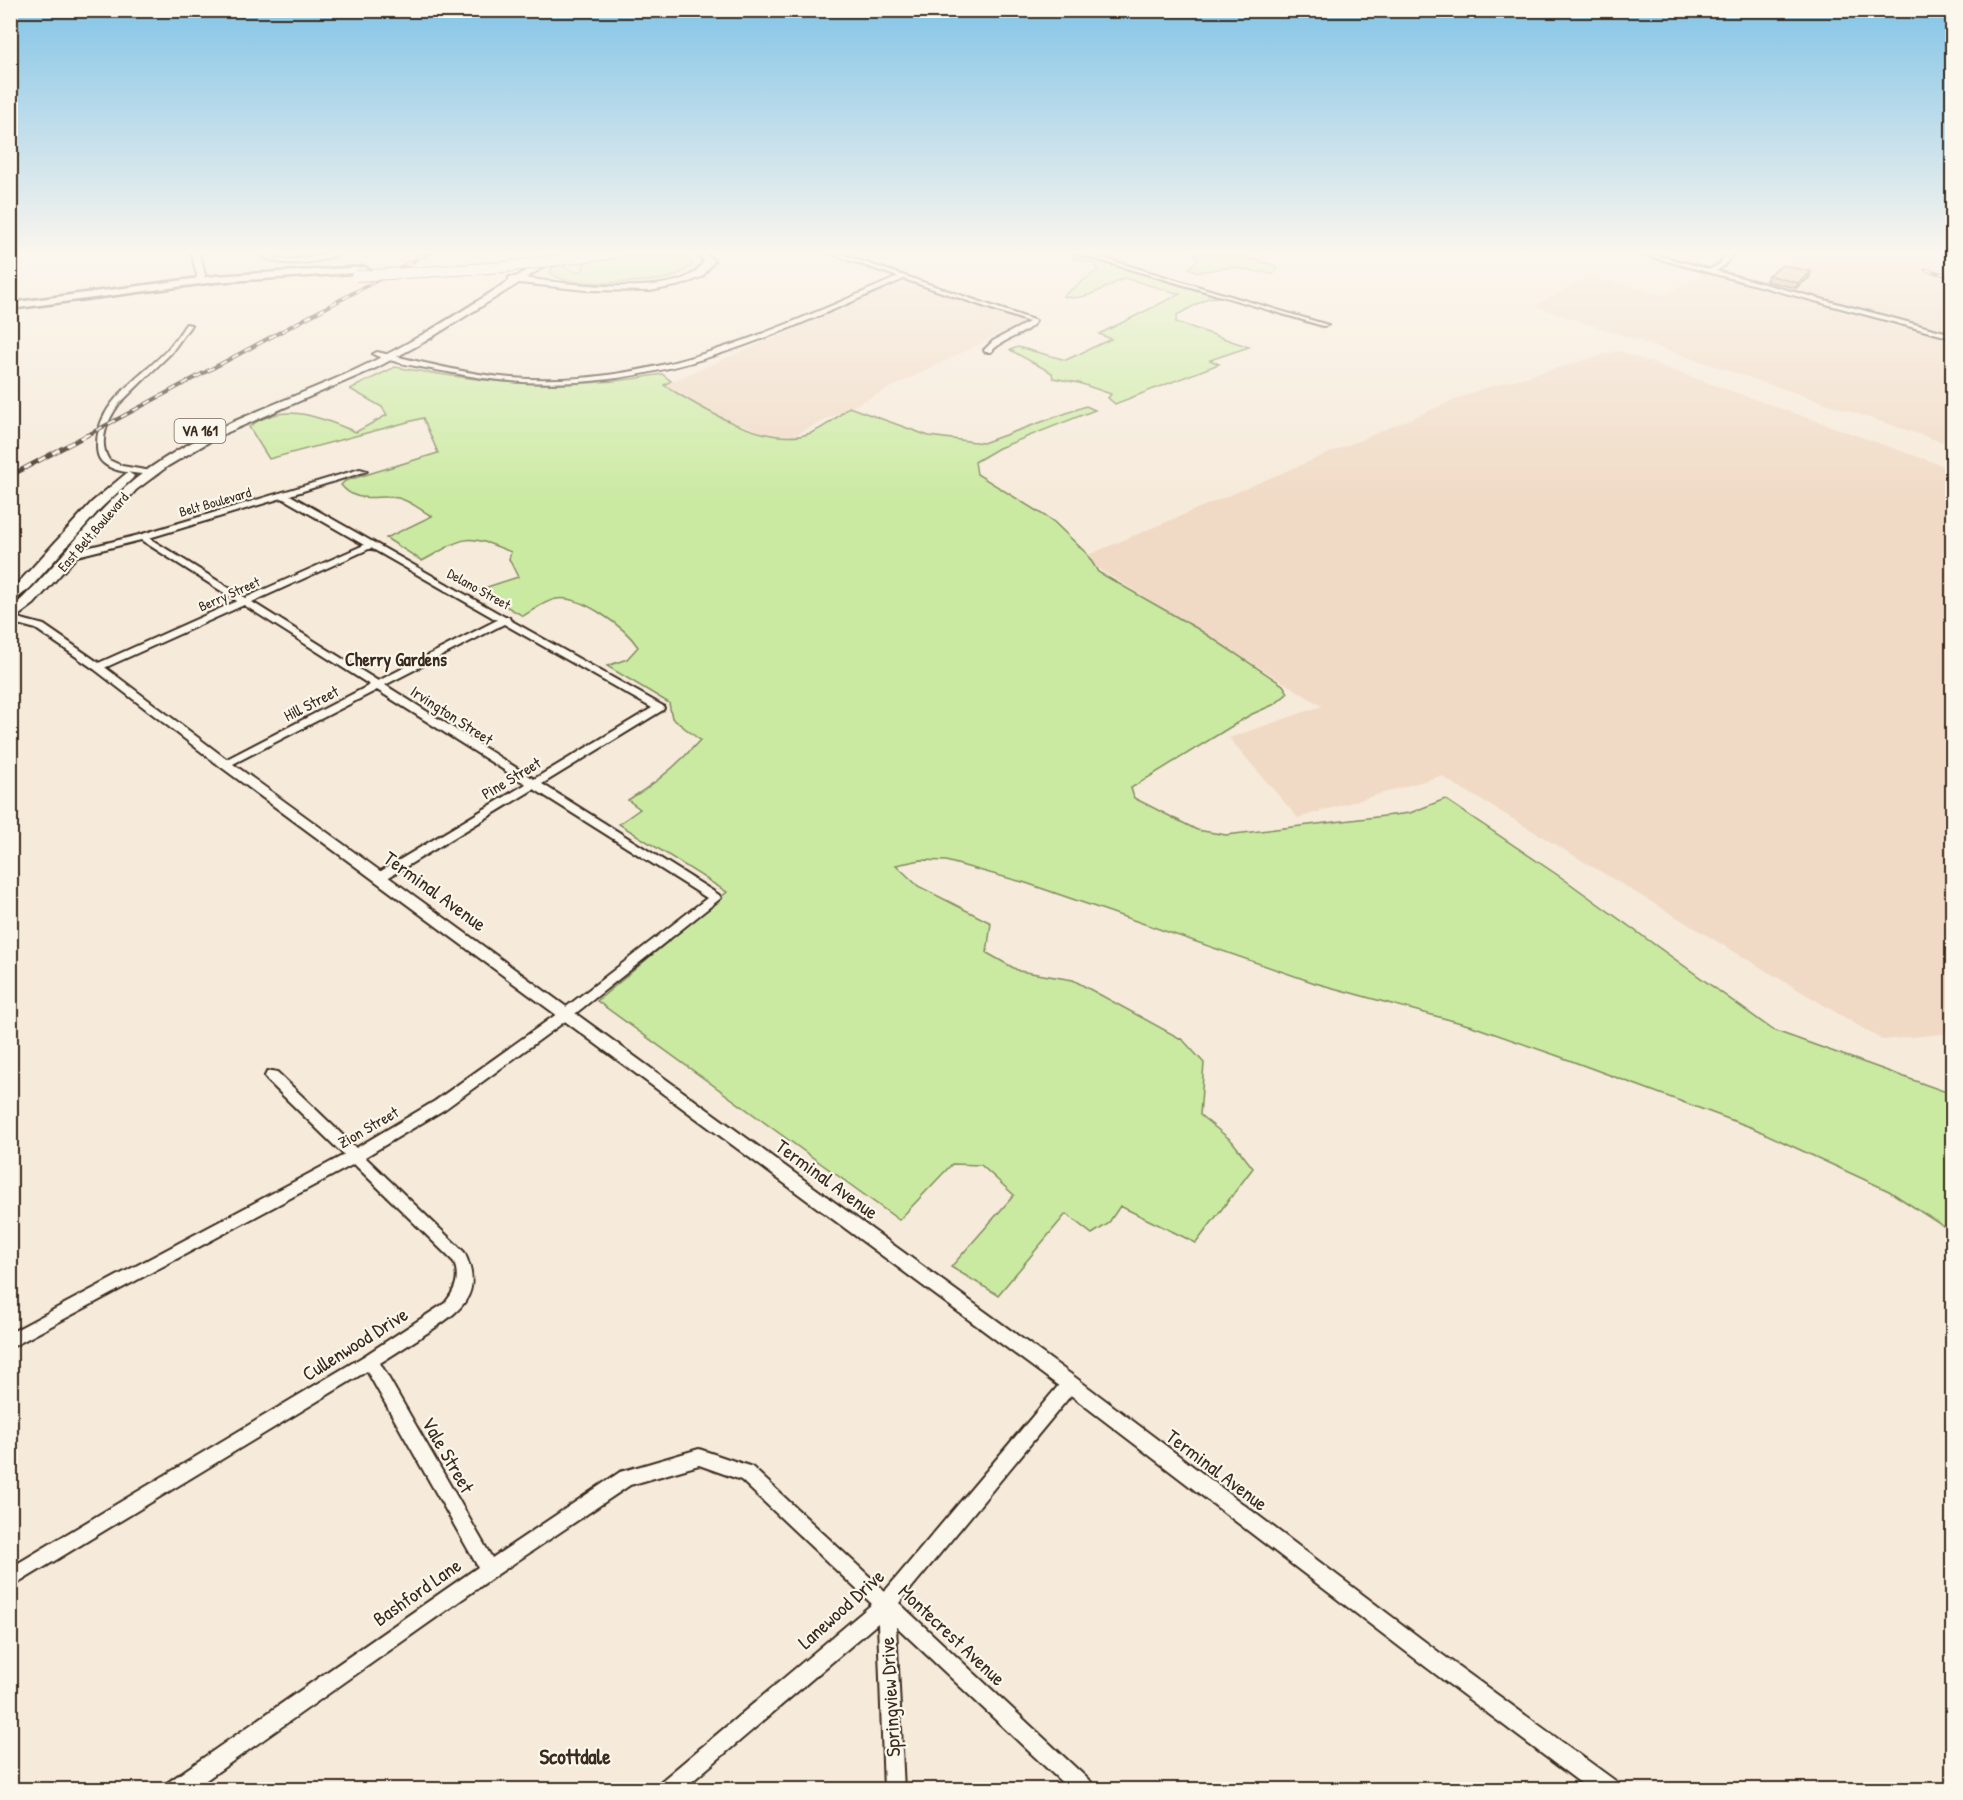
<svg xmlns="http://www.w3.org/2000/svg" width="1963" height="1800" font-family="'Patrick Hand',sans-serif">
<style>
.built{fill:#f0dac5}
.green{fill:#caeaa1;stroke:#828a60;stroke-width:1.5}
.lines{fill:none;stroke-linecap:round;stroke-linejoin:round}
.minor-casing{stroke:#3b2a1e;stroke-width:4}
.tertiary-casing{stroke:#3b2a1e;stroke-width:4}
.secondary-casing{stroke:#3b2a1e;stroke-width:5}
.primary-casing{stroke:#3b2a1e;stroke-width:4}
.minor{fill:#fbf7ec;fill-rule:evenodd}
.tertiary{fill:#fbf7ec;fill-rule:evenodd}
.secondary{fill:#fbf7ec;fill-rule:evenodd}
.primary{fill:#fbf7ec;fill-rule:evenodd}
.rail-far1-casing{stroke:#3b2a1e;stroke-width:4}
.rail-casing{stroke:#3b2a1e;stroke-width:4.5}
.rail-far1{stroke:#fbf7ec;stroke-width:2;stroke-dasharray:7;stroke-linecap:butt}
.rail{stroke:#fbf7ec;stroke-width:3;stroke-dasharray:8;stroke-linecap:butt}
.secondary-bridge-casing{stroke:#3b2a1e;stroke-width:12;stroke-linecap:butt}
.secondary-bridge{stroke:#fbf7ec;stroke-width:10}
.wall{fill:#c29b7e;stroke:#3b2a1e;stroke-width:1.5}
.shaded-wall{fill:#9e7e67;stroke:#3b2a1e;stroke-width:1.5}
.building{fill:#e2b493;stroke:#3b2a1e;stroke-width:1.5}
.labels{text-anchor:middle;stroke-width:4.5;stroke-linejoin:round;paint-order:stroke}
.far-street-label{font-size:14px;fill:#3b2a1e;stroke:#fbf7ec}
.shield{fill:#fbf7ec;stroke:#75685c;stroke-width:1.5}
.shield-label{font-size:15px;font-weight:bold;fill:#3b2a1e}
.street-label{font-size:16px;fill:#3b2a1e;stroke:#fbf7ec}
.neighbourhood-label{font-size:18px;font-weight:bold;fill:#3b2a1e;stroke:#fbf7ec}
.near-street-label{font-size:20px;fill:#3b2a1e;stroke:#fbf7ec}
.near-neighbourhood-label{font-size:21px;font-weight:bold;fill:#3b2a1e;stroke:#fbf7ec}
</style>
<rect width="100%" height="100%" fill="#f6eada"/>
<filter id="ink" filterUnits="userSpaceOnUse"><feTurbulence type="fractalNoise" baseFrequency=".0167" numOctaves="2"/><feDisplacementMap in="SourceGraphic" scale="12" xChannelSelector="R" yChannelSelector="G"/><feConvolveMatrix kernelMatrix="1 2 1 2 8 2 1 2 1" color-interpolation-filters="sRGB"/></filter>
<g filter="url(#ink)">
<path class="built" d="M1808 252H1952V333L1759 282Z
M1709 272 1952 338V435L1942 442 1535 306 1588 276 1664 295Z
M909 283 1019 319 1022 323 793 436 763 433 702 409 663 385 898 285Z
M1618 351 1952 469V1033L1882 1040 1441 776 1298 818 1229 738 1322 706 1081 558 1481 389Z"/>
<path class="green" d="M640 252H672L689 259 692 265C685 270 679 274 672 277 653 283 559 288 550 272L554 266 564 264 565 268 576 272 583 270 585 261Z
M1194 252H1238L1243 257 1275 266 1277 270 1273 274 1231 267 1198 272 1189 268 1198 260Z
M1076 255 1219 297 1208 298 1177 315 1176 322 1249 347 1210 360 1219 364 1115 404 1108 398 1111 394 1079 383 1053 378 1052 373 1010 350 1018 347 1066 360 1111 339 1099 334 1180 294 1124 278C1107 287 1082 303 1063 296L1098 270 1096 264 1073 258Z
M395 367C487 383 570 392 662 374L671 381 664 385C700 408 767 449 811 433 826 427 837 417 849 407L929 436 983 443 1086 406 1095 410 999 448 975 462 977 474 1053 521 1087 554 1098 572 1198 629 1283 685 1288 693 1275 704 1250 715 1131 788 1134 798 1197 830 1226 835 1410 813 1445 799 1565 880 1773 1030 1952 1094V1232L1889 1191 1753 1128 1558 1056 1472 1026 1315 983 1026 883 946 861 921 860 896 865 918 886 991 923 987 953 1019 971 1073 980 1183 1040 1204 1063 1200 1115 1232 1141 1253 1168 1196 1243 1120 1206 1108 1224 1092 1234 1066 1214 998 1295 951 1267 1014 1195 981 1165 952 1164 899 1220 597 1001 727 892 619 824 640 809 628 800C655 784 679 764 700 740L672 718 669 703 607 666 627 659 638 647C625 627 581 595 556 599 545 601 533 610 523 616L478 590 518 577 509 559 511 552C462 532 467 537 422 561L386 538 432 516C422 511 409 500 398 498 377 494 357 505 341 485L345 481 438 453 423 418 269 459 249 427C284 400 320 418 356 432L387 415 382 407 350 389Z"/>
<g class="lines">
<g class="minor-casing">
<path id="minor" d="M257 252C268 252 277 260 289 260 307 259 324 252 342 252 320 264 277 270 257 252Z
M826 252H835L1036 321C1026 336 1003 337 991 352H985L984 350 993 341 1029 322 904 279C748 347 623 408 448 372 431 369 387 362 373 354L377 352C421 362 466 374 511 378 651 389 772 331 898 277Z
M1072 252H1082L1328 325 1323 326Z
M1727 252H1733C1727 262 1722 272 1709 272V270L1720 264Z
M186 324 191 325 171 353 119 404C108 419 97 442 109 460L122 466 151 471 155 473 151 475C136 473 118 473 106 465 98 460 97 453 97 445 97 401 140 379 167 350 174 342 180 333 186 324Z
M360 469 367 471 290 495 505 617H509L510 620 663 706 664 708 663 710 542 784 719 895 721 898 571 1017 445 1109 365 1157 464 1252C485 1295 460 1311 427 1333 411 1343 396 1353 380 1363L492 1558 620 1472 699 1449 752 1467 885 1591 1064 1379 1070 1376 1076 1379 1078 1384 1076 1389 899 1603 1092 1783 1095 1790H1070L896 1626 904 1790H884L878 1623 682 1790H656L659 1783 872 1604 741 1480 699 1465 630 1485 495 1576 192 1790H164L167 1783 478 1567 367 1371 10 1588V1568L364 1356 445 1303C456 1289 460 1278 454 1262L354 1164 10 1348V1333L344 1155 267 1080 265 1076 267 1072 272 1071 277 1072 356 1148 435 1101 561 1011 707 898 534 789 384 880H376L374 877 376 874 526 784 377 690 229 766H221L220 764 221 762 370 685 244 605 102 669H94V665L237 601 141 540 73 557 69 554 70 552 139 535ZM282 498 364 545 245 598 149 538ZM371 548 497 620 378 681 252 602ZM504 624 652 708 534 779 385 685Z"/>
</g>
<g class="tertiary-casing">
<path id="tertiary" d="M191 252H199L205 275 202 284 195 282 197 275Z
M1633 252H1645L1952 334V338Z
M10 616 44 625 102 665 229 761 1076 1378 1440 1653 1617 1782 1620 1790H1590L1426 1667 1064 1390 221 767 94 669 36 629 10 622Z"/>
</g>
<g class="secondary-casing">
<path id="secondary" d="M365 267 369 270 368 272 215 282 10 309V303L215 276Z"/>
</g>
<g class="primary-casing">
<path id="primary" d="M555 252H567L526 278C563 284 666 296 695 272 698 269 701 265 704 261L695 252H705L714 261 702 277 681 285 650 291 586 290 519 283 424 342 376 368 219 436 168 466 136 490 34 604 10 622V610C60 566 95 506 150 468 214 423 286 402 355 370 409 345 459 313 509 281V277H516Z
M128 472 134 476 132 479 101 508 30 588 10 604V592L92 502Z"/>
</g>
<use href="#minor" class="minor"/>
<use href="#tertiary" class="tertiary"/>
<use href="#secondary" class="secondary"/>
<use href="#primary" class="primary"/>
<g class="rail-far1-casing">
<path id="rail-far1" d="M1926 270 1952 276
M84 437 430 252"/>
</g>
<g class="rail-casing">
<path id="rail" d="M10 476 87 435"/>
</g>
<use href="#rail-far1" class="rail-far1"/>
<use href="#rail" class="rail"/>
<g class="secondary-bridge-casing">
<path id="secondary-bridge" d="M356 276 506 267 619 252"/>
</g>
<use href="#secondary-bridge" class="secondary-bridge"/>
</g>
<path class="wall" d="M1811 272 1809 278 1796 288 1766 281 1768 275Z"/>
<path class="shaded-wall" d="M1811 272 1809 278 1796 288 1798 283Z"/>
<path class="building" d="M1783 265 1811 272 1798 283 1768 275Z"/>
</g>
<linearGradient id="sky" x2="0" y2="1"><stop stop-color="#83c4e7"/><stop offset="0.5" stop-color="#fbf6ee"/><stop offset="1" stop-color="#fbf6ee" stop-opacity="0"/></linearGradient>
<rect width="1963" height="504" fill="url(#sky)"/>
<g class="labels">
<g class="far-street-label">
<text transform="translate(215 502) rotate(-16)" y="5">Belt Boulevard</text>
<text transform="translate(93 532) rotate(-49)" y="5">East Belt Boulevard</text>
<text transform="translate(479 589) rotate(29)" y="5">Delano Street</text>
<text transform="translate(229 594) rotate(-24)" y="5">Berry Street</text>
</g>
<rect class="shield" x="174.5" y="419" width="51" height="24" rx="4.5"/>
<g class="shield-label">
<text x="200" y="436">VA 161</text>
</g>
<g class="street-label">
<text transform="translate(311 703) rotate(-27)" y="6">Hill Street</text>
<text transform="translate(452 715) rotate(33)" y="6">Irvington Street</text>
<text transform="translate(511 778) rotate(-31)" y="6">Pine Street</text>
<text transform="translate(368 1127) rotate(-30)" y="6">Zion Street</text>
</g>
<g class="neighbourhood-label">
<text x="396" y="666">Cherry Gardens</text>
</g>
<g class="near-street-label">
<text transform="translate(435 891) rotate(36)" y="7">Terminal Avenue</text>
<text transform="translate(827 1179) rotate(36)" y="7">Terminal Avenue</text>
<text transform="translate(355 1344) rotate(-32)" y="7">Cullenwood Drive</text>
<text transform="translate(448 1455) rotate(60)" y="7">Vale Street</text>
<text transform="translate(1217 1470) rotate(37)" y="7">Terminal Avenue</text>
<text transform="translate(417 1592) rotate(-35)" y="7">Bashford Lane</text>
<text transform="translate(841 1609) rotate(-42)" y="7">Lanewood Drive</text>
<text transform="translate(952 1635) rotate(43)" y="7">Montecrest Avenue</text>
<text transform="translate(890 1697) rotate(-93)" y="7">Springview Drive</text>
</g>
<g class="near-neighbourhood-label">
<text x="575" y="1764">Scottdale</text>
</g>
</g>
<rect width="1963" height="1800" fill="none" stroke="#fbf7ec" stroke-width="36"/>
<rect x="18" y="18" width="1927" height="1764" fill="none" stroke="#3b2a1e" stroke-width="2" filter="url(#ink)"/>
</svg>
